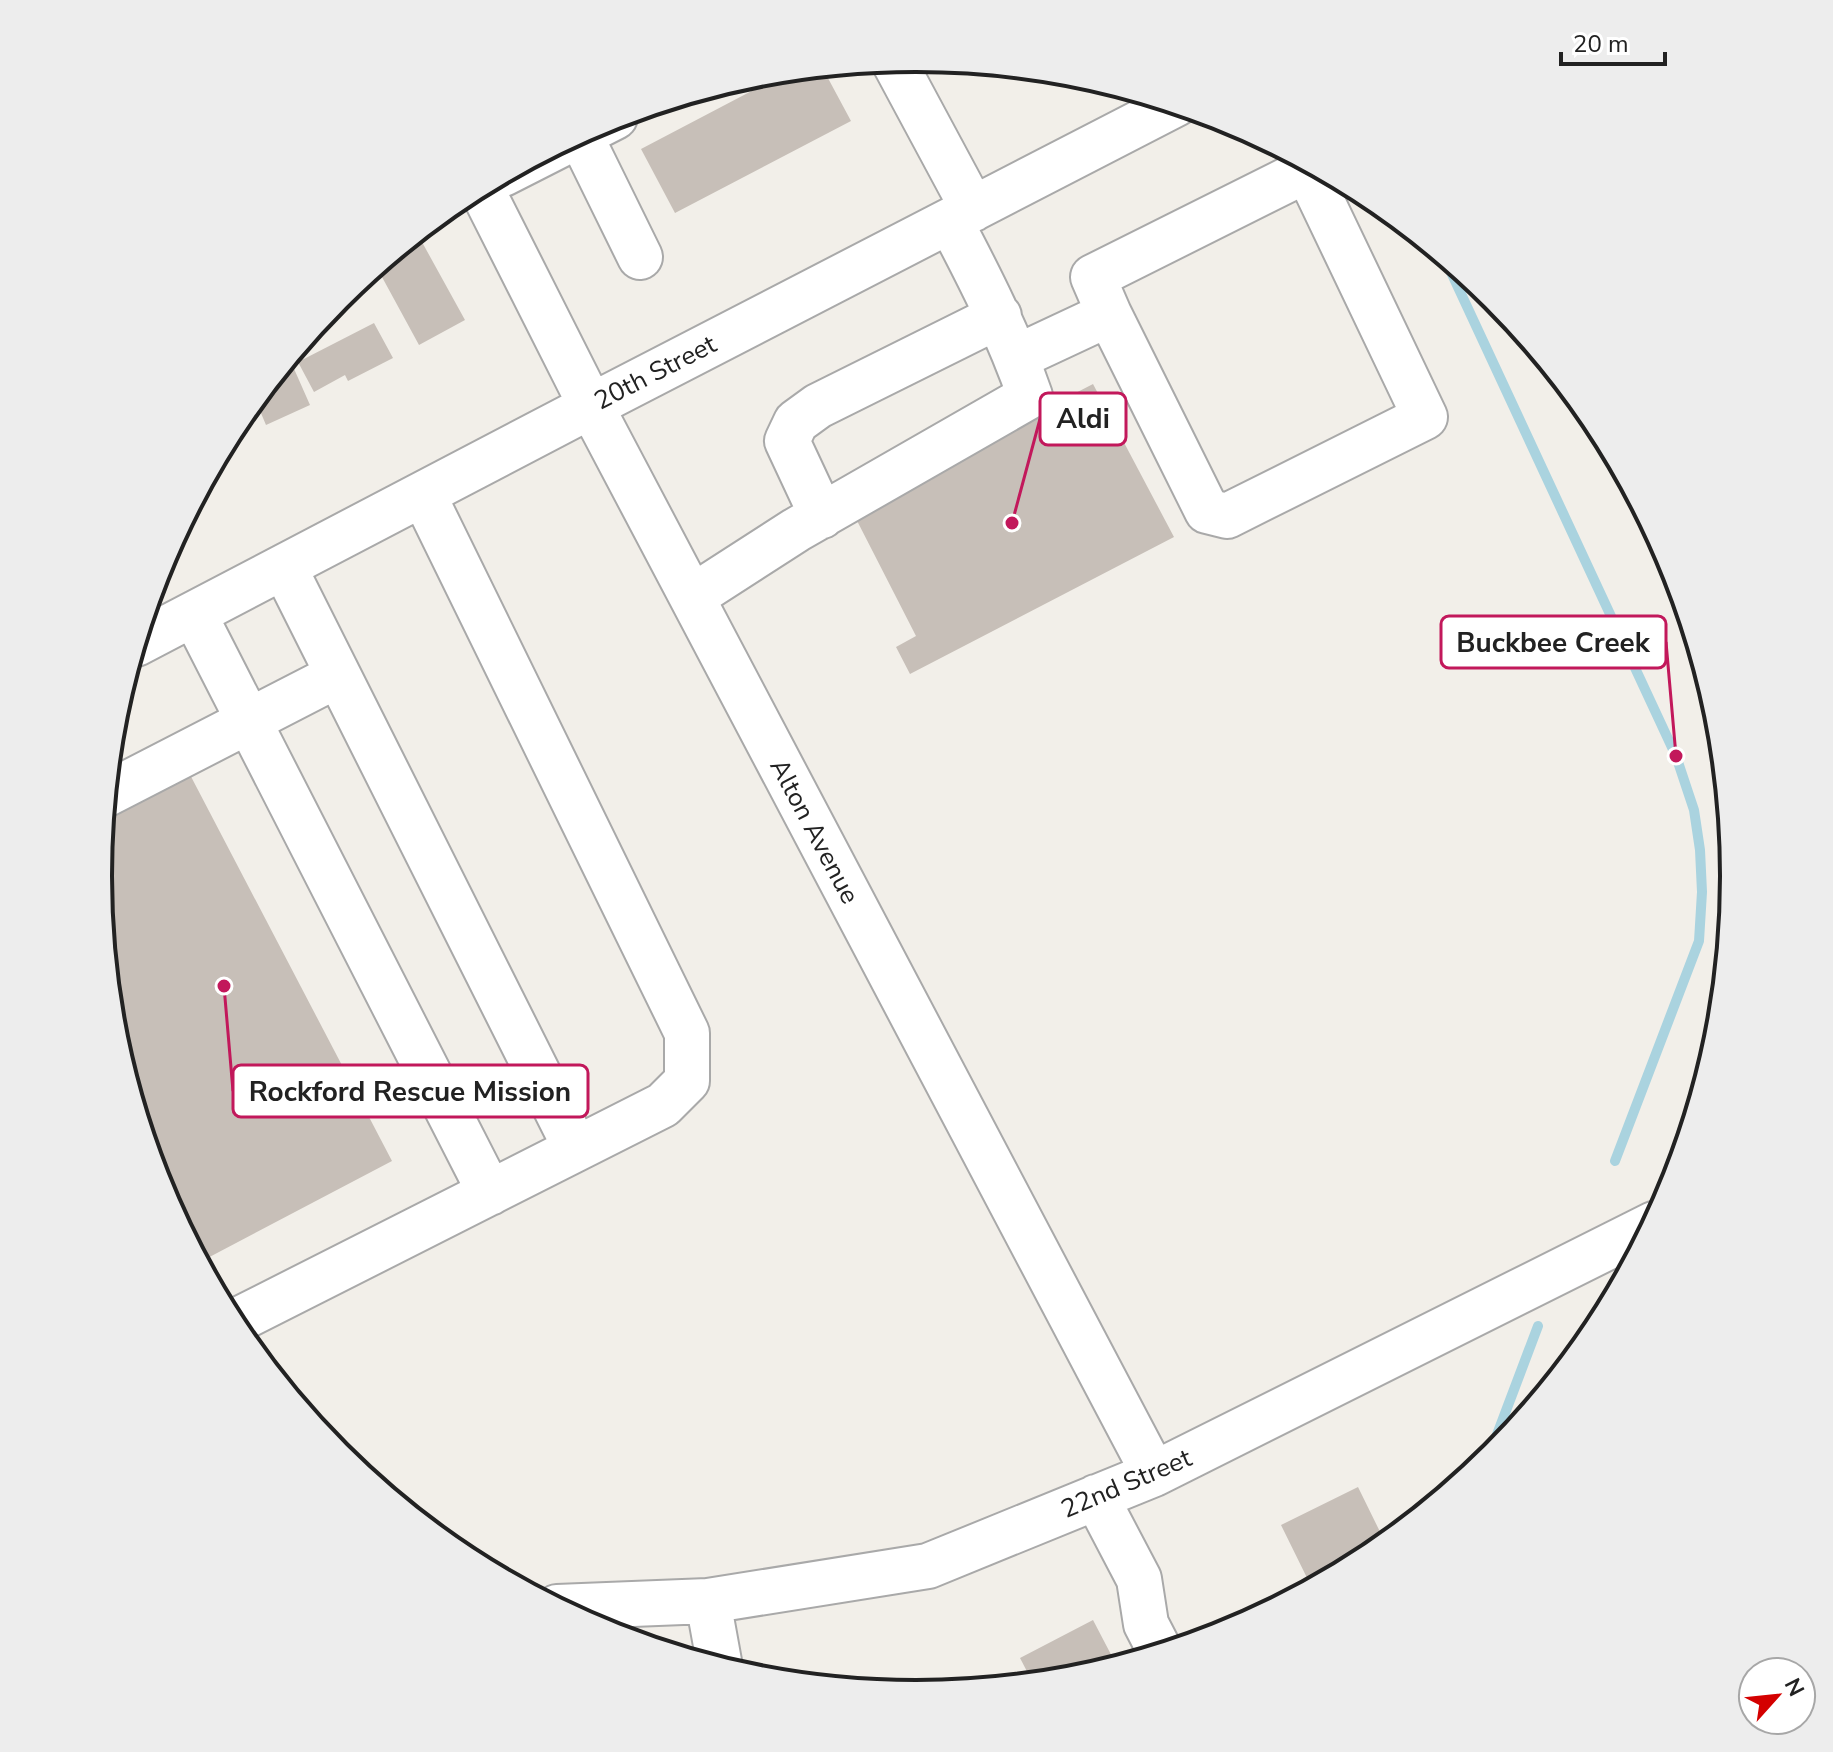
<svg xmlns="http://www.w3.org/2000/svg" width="1833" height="1752" font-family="'Nunito Sans',sans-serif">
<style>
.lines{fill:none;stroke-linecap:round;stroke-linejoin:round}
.stream{stroke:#aad3df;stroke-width:10}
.building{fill:#c7bfb8}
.minor-casing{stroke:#a9a9a9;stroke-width:48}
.minor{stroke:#fff;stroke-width:44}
.labels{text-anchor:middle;stroke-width:7;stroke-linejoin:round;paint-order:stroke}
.street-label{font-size:26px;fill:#222;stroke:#fff}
.rim{fill:none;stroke:#222;stroke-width:4}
.leader{fill:none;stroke:#c2185b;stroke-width:3}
.callout-dot{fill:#c2185b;stroke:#fff;stroke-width:3}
.callout{fill:#fff;stroke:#c2185b;stroke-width:3}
.callout-label{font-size:28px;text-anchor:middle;font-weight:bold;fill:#222}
</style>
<rect width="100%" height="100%" fill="#f2efe9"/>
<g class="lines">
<path class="stream" d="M1443 255 1676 756 1694 810 1700 850 1702 892 1699 941 1615 1161
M1487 1461 1538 1326"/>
</g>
<path class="building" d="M822 67 851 121 675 213 641 149 763 85 757 74Z
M417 233 465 320 419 345 376 266Z
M374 323 393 358 348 381 345 375 314 392 298 362Z
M291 362 310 405 266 425 255 399 282 366Z
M1093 384 1174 537 910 674 896 647 916 636 851 509Z
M186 767 392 1161 200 1262 161 1189 114 1035 99 876 105 809Z
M1358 1487 1386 1544 1371 1556 1312 1588 1281 1525Z
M1093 1620 1117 1666 1076 1678 1033 1683 1020 1658Z"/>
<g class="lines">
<g class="minor-casing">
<path id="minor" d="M893 60 973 209
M580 135 640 257
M503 174 615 117
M480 186 591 406 1154 1474
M1017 357 1109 314 1093 277 1307 170 1425 417 1227 516 1207 511 1109 314
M822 516 787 441 796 422 818 406 999 316
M284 567 576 1149
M692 597 796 530 1030 396C1009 335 980 278 950 221
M194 614 490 1193
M136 644 591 406 1176 104
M107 794 338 675
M232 1323 663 1105 687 1081V1033L423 494
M1096 1497 1139 1579 1146 1624 1161 1653
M708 1601 720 1667
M557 1607 708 1601 928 1566 1154 1474 1654 1224"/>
</g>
<use href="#minor" class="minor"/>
</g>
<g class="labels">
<g class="street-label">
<text transform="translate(655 372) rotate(-27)" y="9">20th Street</text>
<text transform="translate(815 831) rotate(62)" y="9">Alton Avenue</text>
<text transform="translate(1126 1483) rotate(-23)" y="9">22nd Street</text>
</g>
</g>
<path d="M0 0H1833V1752H0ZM112 876a804 804 0 1 1 1608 0a804 804 0 1 1-1608 0Z" fill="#ededed" fill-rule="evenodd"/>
<path class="rim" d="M112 876a804 804 0 1 1 1608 0a804 804 0 1 1-1608 0Z"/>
<path class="leader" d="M1012 523L1040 419M1676 756L1666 642M224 986L233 1091"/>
<g class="callout-dot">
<circle cx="1012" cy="523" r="8"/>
<circle cx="1676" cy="756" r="8"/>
<circle cx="224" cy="986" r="8"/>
</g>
<g class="callout">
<rect x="1040" y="393" width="86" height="52" rx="8"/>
<rect x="1441" y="616" width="225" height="52" rx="8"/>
<rect x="233" y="1065" width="355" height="52" rx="8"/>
</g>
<g class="callout-label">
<text x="1083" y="428">Aldi</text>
<text x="1553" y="652">Buckbee Creek</text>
<text x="410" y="1101">Rockford Rescue Mission</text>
</g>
<g transform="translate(1777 1696) rotate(63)"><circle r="38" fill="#ffffff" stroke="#a7a7a7" stroke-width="2"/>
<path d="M0-6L14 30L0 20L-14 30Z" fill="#d40000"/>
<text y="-12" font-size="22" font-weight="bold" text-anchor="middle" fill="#222222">N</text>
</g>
<path d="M1561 52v12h104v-12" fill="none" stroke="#222222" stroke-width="4"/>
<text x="1573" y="52" font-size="24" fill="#222222" stroke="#ffffff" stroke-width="6" paint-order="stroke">20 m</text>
</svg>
